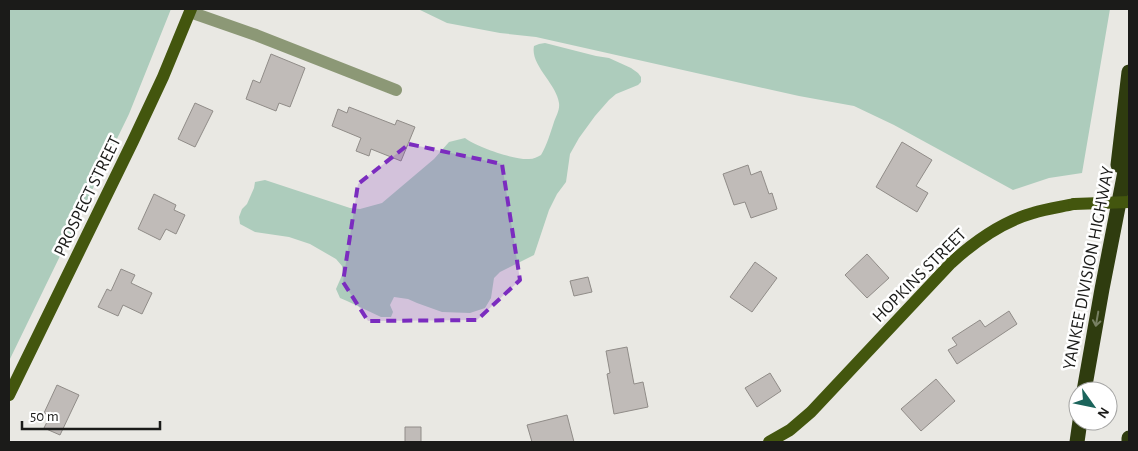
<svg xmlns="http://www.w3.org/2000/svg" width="1138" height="451" font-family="'Alegreya Sans',sans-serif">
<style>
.green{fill:#adccbc}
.building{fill:#c0bbb8;stroke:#908c88}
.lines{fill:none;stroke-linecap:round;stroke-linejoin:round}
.minor{stroke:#8c9876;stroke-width:12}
.major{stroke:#43560e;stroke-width:12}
.highway{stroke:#2f3c0f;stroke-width:15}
.major-bridge{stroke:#43560e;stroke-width:12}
.oneway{stroke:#788063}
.marked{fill:#7b2cbf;fill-opacity:0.2;stroke:#7b2cbf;stroke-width:4;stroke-dasharray:10 6;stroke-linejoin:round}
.labels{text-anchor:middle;stroke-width:5;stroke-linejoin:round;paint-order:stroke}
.street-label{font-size:18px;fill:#1b1b19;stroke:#fff}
</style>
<rect width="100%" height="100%" fill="#e9e8e3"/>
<path class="green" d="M9 9H171L129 114 9 361Z
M418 9H1110L1082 173 1049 178 1013 190 894 125 854 106 799 96 536 37 500 33 447 23Z
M545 43 596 56 609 58 631 68 638 73 641 77V82L638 85 616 94 609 100 595 116 579 138 570 154 566 182 557 194 549 210 534 255 500 272 494 278 491 298 485 308 470 313 442 312 417 303 408 299 394 297 390 305 393 312 391 317H381L347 301 340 298 336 289 343 273 342 266 336 259 310 244 289 237 255 232 240 224 239 217 242 209 247 204 254 188 255 182 265 180 350 208 360 209 382 203 434 159 449 142 465 138C477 147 514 160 529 159 534 159 537 157 541 155 547 145 550 134 554 122 556 116 560 110 559 103 557 84 530 65 534 46L539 44Z"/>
<path class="building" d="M271 54 305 68 290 107 279 103 276 111 246 99 253 80 260 83Z
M195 103 213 111 195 147 178 139Z
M349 107 395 125 397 120 415 127 401 161 371 149 369 156 356 151 361 138 332 126 338 109 347 113Z
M902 142 932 160 916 186 928 193 917 212 876 187Z
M748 165 751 175 761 171 769 194 772 193 777 209 751 218 745 202 734 205 723 174Z
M154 194 176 205 174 210 185 215 176 234 166 229 160 240 138 229Z
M867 254 889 278 867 298 845 275Z
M755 262 777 278 752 312 730 297Z
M121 269 135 275 131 283 152 293 142 314 123 305 118 316 98 307 107 289 111 291Z
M588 277 592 292 574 296 570 281Z
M1009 311 1017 324 957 364 948 350 957 345 952 338 980 320 985 327Z
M627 347 634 384 643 382 648 407 614 414 607 374 610 373 606 351Z
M770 373 781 391 757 407 745 388Z
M936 379 955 401 921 431 901 409Z
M57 385 79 395 60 435 44 428 50 416 44 413Z
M567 415 574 442H532L527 425Z
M405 427H421V442H405Z"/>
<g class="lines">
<path class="minor" d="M190 12 256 35 396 90"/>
<path class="major" d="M9 395 133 141 163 77 191 9
M769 442 790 430 811 412 951 263C975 241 1001 222 1033 213 1046 209 1060 207 1074 204"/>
<path class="highway" d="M1118 165 1129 72
M1084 391 1102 289 1129 151
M1077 442 1080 421
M1129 442V438"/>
<path class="major-bridge" d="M1074 204 1129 202"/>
</g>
<defs><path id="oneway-shaft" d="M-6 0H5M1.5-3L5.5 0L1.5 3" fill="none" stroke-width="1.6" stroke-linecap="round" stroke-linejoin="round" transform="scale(1.25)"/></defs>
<use class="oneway" href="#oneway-shaft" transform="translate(1097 319) rotate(100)"/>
<path class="marked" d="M409 144 502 164 520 280 477 320 368 321 343 282 358 184Z"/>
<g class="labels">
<g class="street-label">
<text transform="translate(87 196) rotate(-64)" y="6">PROSPECT STREET</text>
<text transform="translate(1088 268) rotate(-79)" y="6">YANKEE DIVISION HIGHWAY</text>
<text transform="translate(919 275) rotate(-45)" y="6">HOPKINS STREET</text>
</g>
</g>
<rect width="1138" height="451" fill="none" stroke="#1b1b19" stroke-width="20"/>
<g transform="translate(1093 406) rotate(123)"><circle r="24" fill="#ffffff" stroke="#a4a4a3"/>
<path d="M0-4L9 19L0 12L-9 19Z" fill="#1b645b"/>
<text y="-8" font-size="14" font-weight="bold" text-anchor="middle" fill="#1b1b19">N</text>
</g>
<path d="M22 421v8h138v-8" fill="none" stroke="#1b1b19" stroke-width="2.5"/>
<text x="30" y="421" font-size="15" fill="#1b1b19" stroke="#ffffff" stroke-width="4" paint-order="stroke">50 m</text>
</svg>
